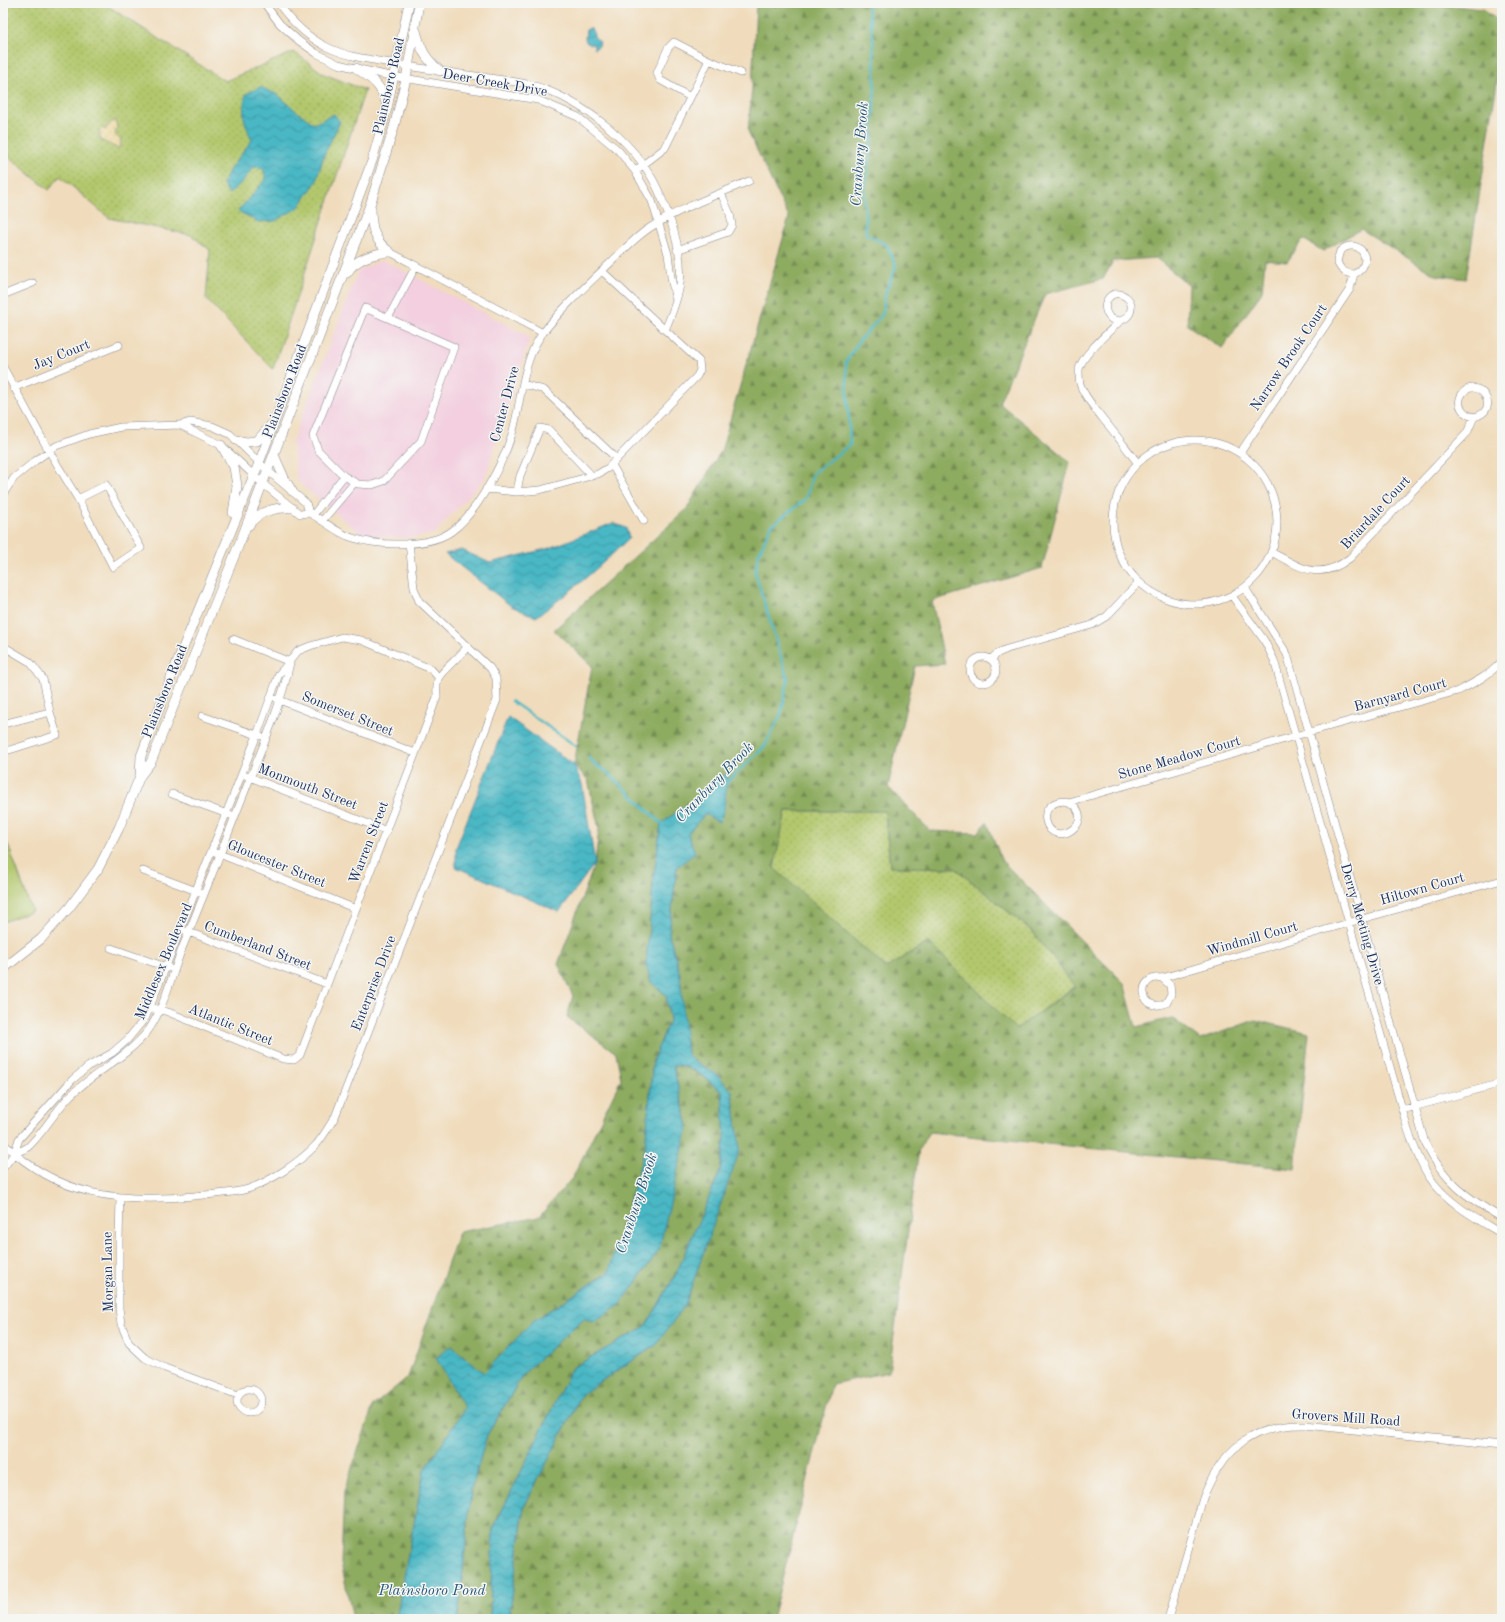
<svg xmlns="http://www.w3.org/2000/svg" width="1505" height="1622" font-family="'Old Standard TT',serif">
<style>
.built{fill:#f3cfdf}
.grass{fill:url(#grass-dots);stroke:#677c66}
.forest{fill:url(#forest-firs);stroke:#546e5f;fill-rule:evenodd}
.sand{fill:url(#sand-dots);stroke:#84847e}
.pitch{fill:#b3c86d;stroke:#677c66}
.water{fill:url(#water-waves);stroke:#327391}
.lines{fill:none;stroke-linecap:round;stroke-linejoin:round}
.stream{stroke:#4ab7c4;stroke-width:2.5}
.street-casing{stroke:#86868d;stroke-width:8}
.secondary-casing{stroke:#86868d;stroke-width:10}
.street{stroke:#fff;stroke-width:7}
.secondary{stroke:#fff;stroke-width:9}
.labels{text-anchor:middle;stroke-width:3;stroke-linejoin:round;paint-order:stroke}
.street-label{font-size:14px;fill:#1b2f5e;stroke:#f6f6f2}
.water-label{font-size:15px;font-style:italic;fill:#29587d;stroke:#f6f6f2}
</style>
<defs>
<pattern id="grass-dots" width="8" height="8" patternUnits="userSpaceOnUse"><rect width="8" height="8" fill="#b3c86d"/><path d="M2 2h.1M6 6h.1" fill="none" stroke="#99ac61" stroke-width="1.8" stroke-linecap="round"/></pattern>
<pattern id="forest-firs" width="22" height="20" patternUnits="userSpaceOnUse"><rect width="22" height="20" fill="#8eac60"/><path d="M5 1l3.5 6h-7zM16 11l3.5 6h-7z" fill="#738c52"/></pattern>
<pattern id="sand-dots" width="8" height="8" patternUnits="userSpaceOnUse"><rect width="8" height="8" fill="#eeda9e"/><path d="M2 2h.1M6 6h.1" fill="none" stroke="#ccbb8a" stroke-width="1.8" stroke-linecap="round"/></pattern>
<pattern id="water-waves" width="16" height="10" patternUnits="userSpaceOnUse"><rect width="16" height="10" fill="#4ab7c4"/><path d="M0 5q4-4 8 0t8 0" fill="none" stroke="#3d95a2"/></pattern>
</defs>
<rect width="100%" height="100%" fill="#f6f6f2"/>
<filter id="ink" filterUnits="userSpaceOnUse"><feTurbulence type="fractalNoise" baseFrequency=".025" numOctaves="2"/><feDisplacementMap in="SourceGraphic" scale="8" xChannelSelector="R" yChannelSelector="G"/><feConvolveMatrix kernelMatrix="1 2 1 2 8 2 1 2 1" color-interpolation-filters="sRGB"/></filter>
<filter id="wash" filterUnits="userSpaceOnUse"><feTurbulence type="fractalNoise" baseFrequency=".012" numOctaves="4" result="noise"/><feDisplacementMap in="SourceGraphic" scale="16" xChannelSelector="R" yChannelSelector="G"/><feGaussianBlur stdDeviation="0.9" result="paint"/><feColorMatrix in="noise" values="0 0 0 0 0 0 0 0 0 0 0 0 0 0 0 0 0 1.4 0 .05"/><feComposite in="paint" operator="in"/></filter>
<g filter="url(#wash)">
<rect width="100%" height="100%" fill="#f0dcbc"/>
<path class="built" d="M383 260 530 337 485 478 434 534 408 538 362 535 297 481 292 442 358 271Z"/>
<path class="grass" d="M3 3H103L225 81 294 52 324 74 365 90 273 369 206 299 210 250 191 235 109 218 60 176 49 190 3 152Z
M786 811H885L890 867 955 868 1032 931 1075 986 1016 1029 929 942 886 968 773 868Z"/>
<path class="forest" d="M756 3H1427L1482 9 1502 23V51L1466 279 1435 275 1361 229 1323 251 1303 239 1287 262 1265 260 1262 292 1222 348 1187 325 1189 285 1156 258 1113 261 1103 279 1045 294 999 403 1070 462 1042 568 932 601 945 664 915 666 888 787 930 831 978 833 987 822 1002 861 1124 983 1136 1027 1172 1018 1200 1040 1255 1020 1309 1033 1295 1169 929 1132 919 1149 889 1372 832 1384 772 1619H509L524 1507 582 1394 656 1345 740 1149 732 1091 687 1055 680 975 669 934 677 867 695 853 688 833 705 814 719 822 728 774 661 824 654 875 646 964 651 982 666 995 670 1019 653 1060 645 1149 609 1272 533 1321 484 1374 452 1346 465 1408 424 1471 396 1619H353L341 1563 344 1492 373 1406 408 1377 459 1232 539 1217 573 1177 621 1079 616 1053 567 1017 573 996 558 964 595 863 599 829 588 780 574 765 592 666 554 630 686 510 721 451 789 218 748 131 752 88ZM786 811H885L890 867 955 868 1032 931 1075 987 1016 1029 929 942 886 968 774 868Z
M673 1066C693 1065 707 1080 722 1092L725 1138 720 1172 676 1274 646 1326 572 1368 493 1529 490 1619H458L471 1491 487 1435 524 1373 583 1318 595 1321 688 1127Z"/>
<path class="sand" d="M115 120 117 127 115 135 121 140 120 147 116 148 101 140 99 132 102 129H106L109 124Z"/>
<path class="pitch" d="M3 831 32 911 3 922Z"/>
<path class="water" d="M590 28 593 31 594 36 600 42 599 46 594 49V45L587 43 585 39 586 30Z
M260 87 278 95 295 110 314 124 334 114 340 122 324 155 316 182 299 207 275 221 258 222 238 211 266 179 263 168 253 167 244 180 229 194 223 184 230 169 252 140C244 122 241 114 246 94Z
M613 523 626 528 629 538C600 567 569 593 536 617L511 606 445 554 462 550 490 563 550 548Z
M508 717 574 765 582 784 595 863 559 912 456 867V848Z
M728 773 724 809 719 822 705 814 688 833 695 853 677 867 669 934 680 975 687 1054 692 1059 717 1075 732 1091 740 1149 685 1305 656 1345 582 1394 524 1507 509 1619H490L493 1529 572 1368 646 1326 676 1274 720 1172 725 1138 722 1092C708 1080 692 1063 673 1066L688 1127 659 1250 620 1305 595 1321 583 1319 524 1373 487 1435 471 1491 458 1619H396L424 1471 465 1408 436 1358 451 1346 484 1373 533 1321 609 1272 645 1149 653 1060 670 1019 666 995 651 982 646 964 654 875 661 824Z"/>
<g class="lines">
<path class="stream" d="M511 701 576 746
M588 757 598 767 605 770 663 825
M726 783 765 746 781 714 788 680 755 572 759 553 771 526 806 499 813 473 850 445 846 362 859 341 883 314 885 294 896 266 887 245 866 234 864 194 872 140 875 83 873 37 867 3"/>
</g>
</g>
<g filter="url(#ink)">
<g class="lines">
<g class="street-casing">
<path id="street" d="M264 3 280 24 299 41 316 53 338 64 385 75 538 100 578 117 618 150 635 171 652 201 668 254 671 277 675 297
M278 3C291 21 307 37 327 47 345 56 366 59 385 62 420 69 455 73 490 78 507 81 525 82 541 88 565 96 588 111 608 127 632 147 651 170 662 199 673 224 683 256 680 284 678 299 671 316 665 330L699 361 700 370 697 376 608 468 598 474 540 490 517 492 486 489
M690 97 660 80 657 73 668 48 674 42 709 60 741 73
M635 171 665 148 709 60
M677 250 728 232 732 225 730 214 721 193
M390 252 543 333
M602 271 665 330
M3 295 33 283
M365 308 454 347 421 441 384 481 372 485 358 484 344 476 318 450 313 436Z
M388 318 416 266
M1120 321 1111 319C1097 305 1112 286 1126 297 1132 301 1133 310 1128 316 1126 319 1122 320 1119 322 1108 333 1083 354 1079 369 1079 372 1079 380 1080 384 1084 397 1095 408 1103 419 1115 433 1126 448 1137 462
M3 367 49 451 78 499
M523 384 544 390 617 459
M13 388 119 345
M180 425 221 445 262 483 300 514 309 513C324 520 336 533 353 538 379 546 429 548 452 531 477 513 503 463 512 434 522 401 521 363 542 334 561 309 585 287 608 265 622 252 635 237 651 227 681 208 716 195 749 181
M1113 522a82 82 0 1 1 164 0a82 82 0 1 1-164 0Z
M1240 453 1350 289 1354 274C1377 264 1359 234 1340 251L1337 261C1340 270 1345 274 1354 274
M612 465 644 521
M106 485 141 548 113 567 78 499Z
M517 492 520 476 540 428 549 430 592 476
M3 494 14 478 35 461 56 446 89 434 121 427 180 425 190 422 212 426 230 434 268 471 306 503 309 513
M313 515 344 476
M322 521 355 482
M1271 552C1302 568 1319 582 1350 558L1467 433 1474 417C1504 410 1477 374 1462 394 1455 405 1464 415 1474 417
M1245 588 1287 654 1425 1143C1444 1182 1466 1197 1502 1218
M1232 596 1264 640 1274 660 1408 1130C1414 1147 1420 1163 1430 1178 1447 1203 1477 1219 1502 1234
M233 639 290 662
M3 646 30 662 43 679 50 712
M970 670a13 13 0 1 1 26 0a13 13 0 1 1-26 0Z
M991 659 998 653 1007 649 1092 625 1107 616 1138 583
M277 699 415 753
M202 716 260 736
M3 724 50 712 57 735 3 752V750
M247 776 387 831
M172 794 230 815
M1069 802C1100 821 1053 851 1046 821 1043 807 1056 799 1069 802L1309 732 1458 691C1474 683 1490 675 1502 661
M217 853 356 909
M143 871 199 892
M186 931 327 984
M111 948 169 968
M1162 978 1170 985 1171 994 1166 1003C1141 1015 1134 975 1162 978L1362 919 1502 880
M150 1007 168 1012 283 1059 294 1060 300 1055 437 697C437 691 436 685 438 679 440 672 462 655 468 646
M1402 1110 1502 1083
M3 1143C59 1197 119 1203 194 1196 211 1194 231 1194 248 1189 271 1181 300 1162 316 1145 323 1137 329 1126 335 1117L497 700 496 678 490 668 419 601 414 588 409 543
M14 1154C19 1151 24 1150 28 1147 43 1133 54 1113 68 1098 92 1073 125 1059 147 1032 163 1012 173 971 183 946 205 893 226 839 247 786 263 746 281 705 290 663
M3 1168 14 1154 19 1139 72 1080 89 1066 112 1053 127 1040 146 1017 257 735 279 674 298 651 310 646 342 637 361 640 431 669 438 677
M120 1198 119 1240V1308L121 1324 129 1343 145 1358 165 1368 238 1395
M237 1401a12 12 0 1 1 24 0a12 12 0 1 1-24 0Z
M1168 1619 1203 1498C1222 1450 1251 1424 1305 1425L1502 1445"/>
</g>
<g class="secondary-casing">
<path id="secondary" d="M416 31C421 50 425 58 440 71
M356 68C372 79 382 85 387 106
M371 208C371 227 374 241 390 252
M347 273C355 259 374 253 390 252
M236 440 246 442 257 441 270 426
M221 445 234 467 237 486 233 513
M274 455 285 480 292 491
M249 525C258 511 277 507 292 508
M140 776 141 756 176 665 259 463 372 161 387 108 409 3
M3 969 41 939 69 908 98 869 119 828 140 776 151 762 242 537 371 202 394 127 406 79 419 3"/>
</g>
<use href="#street" class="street"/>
<use href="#secondary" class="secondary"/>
</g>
</g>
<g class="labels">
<g class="street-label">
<text transform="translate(495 82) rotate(10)" y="5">Deer Creek Drive</text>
<text transform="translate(388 86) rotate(-77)" y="5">Plainsboro Road</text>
<text transform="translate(61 354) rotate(-22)" y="5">Jay Court</text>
<text transform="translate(1288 357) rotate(-56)" y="5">Narrow Brook Court</text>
<text transform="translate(284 391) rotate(-69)" y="5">Plainsboro Road</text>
<text transform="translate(504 404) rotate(-75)" y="5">Center Drive</text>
<text transform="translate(1375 512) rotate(-47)" y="5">Briardale Court</text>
<text transform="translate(164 691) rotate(-68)" y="5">Plainsboro Road</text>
<text transform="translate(1400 694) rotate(-15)" y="5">Barnyard Court</text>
<text transform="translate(348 713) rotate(22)" y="5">Somerset Street</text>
<text transform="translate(1179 757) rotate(-16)" y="5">Stone Meadow Court</text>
<text transform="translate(308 786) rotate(21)" y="5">Monmouth Street</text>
<text transform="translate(368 842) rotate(-69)" y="5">Warren Street</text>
<text transform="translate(277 863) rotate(22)" y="5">Gloucester Street</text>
<text transform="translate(1422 888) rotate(-16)" y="5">Hiltown Court</text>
<text transform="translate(1363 924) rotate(74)" y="5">Derry Meeting Drive</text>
<text transform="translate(1252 938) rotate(-16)" y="5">Windmill Court</text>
<text transform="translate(258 945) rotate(21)" y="5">Cumberland Street</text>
<text transform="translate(163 961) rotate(-67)" y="5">Middlesex Boulevard</text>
<text transform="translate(373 983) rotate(-69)" y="5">Enterprise Drive</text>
<text transform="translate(231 1024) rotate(22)" y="5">Atlantic Street</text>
<text transform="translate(107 1272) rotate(-91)" y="5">Morgan Lane</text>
<text transform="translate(1346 1417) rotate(4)" y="5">Grovers Mill Road</text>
</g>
<g class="water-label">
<text transform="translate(859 154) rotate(-86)" y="5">Cranbury Brook</text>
<text transform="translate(714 782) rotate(-46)" y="5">Cranbury Brook</text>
<text transform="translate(636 1203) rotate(-72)" y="5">Cranbury Brook</text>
<text x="432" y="1595">Plainsboro Pond</text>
</g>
</g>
<rect width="1505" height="1622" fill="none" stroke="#f6f6f2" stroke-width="16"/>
</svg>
